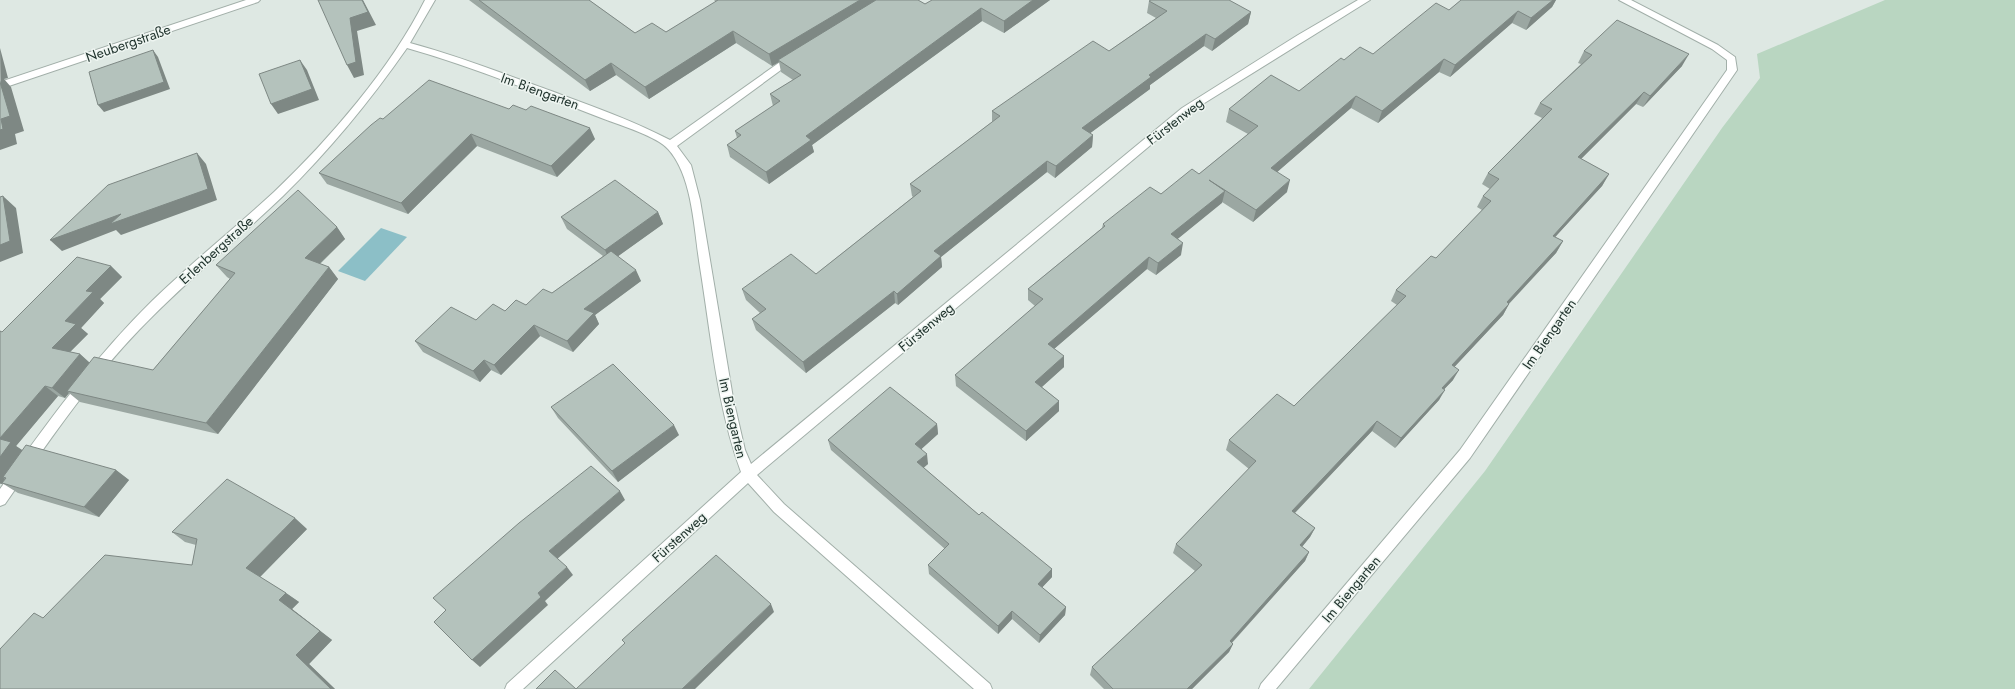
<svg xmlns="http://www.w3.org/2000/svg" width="2015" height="689" font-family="Jost,sans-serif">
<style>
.green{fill:#b9d6c1}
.water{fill:#8cbfc7}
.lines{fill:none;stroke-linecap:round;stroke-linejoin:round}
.minor-casing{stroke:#a2afa9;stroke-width:2}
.minor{fill:#fff;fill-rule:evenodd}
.wall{fill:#9ba7a2}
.shaded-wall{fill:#7e8884}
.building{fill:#b4c2bc;stroke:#7e8884}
.labels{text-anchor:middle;stroke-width:3;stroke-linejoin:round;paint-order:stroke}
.street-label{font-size:14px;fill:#22352f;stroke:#eef5f1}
</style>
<rect width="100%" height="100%" fill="#dee8e3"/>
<path class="green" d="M1885 0H2015V689H1309L1485 471 1722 128 1760 78 1757 54Z"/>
<path class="water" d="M381 228 407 237 365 281 338 271Z"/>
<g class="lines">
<g class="minor-casing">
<path id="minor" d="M246 0H260L258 2 0 89V82Z
M425 0H435L410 43C455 55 499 72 543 88 586 104 630 119 670 140L790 55H796L798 57 796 59 677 146 691 165 700 200 733 398 745 450 751 464 1182 108 1298 35 1358 0H1370L1190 112 757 475 784 504 990 684 992 689H974L774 512 748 483 523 689H505L507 684 741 472C717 407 711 335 700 267 694 231 693 176 668 149 658 137 620 125 604 119 539 94 474 67 407 48 370 101 329 151 283 196 236 241 185 282 139 330 88 383 47 444 5 504L0 506V489C47 423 94 358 152 301 191 263 234 229 274 192 329 140 391 68 425 0Z
M1619 0H1631L1718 45 1735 57 1737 70 1470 458 1276 689H1259L1261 684 1460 450 1727 70V60L1712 49Z"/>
</g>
<use href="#minor" class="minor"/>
</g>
<path class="wall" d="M469 0H589L635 33 666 32 716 2 714 0H918L925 4 932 0H1050L1004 33 982 21 812 145 814 152 769 184 730 157 727 145 737 138 735 131 773 106 770 94 793 80 781 72 779 62 772 66 736 43 649 99 616 75 590 91Z
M1461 0H1556L1552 7 1526 30 1512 23 1450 77 1439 72 1378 123 1351 108 1277 172 1287 192 1253 222 1222 202 1177 239 1181 255 1156 275 1147 269 1054 349 1064 367 1042 387 1059 401V411L1026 441 956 386 955 375 1035 306 1028 300V289L1102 228 1103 224 1161 194 1199 174 1248 134 1226 122 1229 109 1299 91 1344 60 1373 54 1449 10Z
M1149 1 1251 12 1248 24 1212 51 1204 46 1150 85V89L1090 133 1093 135 1092 147 1055 178 1047 172 941 257 942 267 898 305 895 303 806 373 756 330 752 319 760 313 746 300 742 289 816 274 913 197 912 196 910 184 992 122V111L1109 51 1156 18 1147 13Z
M1584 51 1682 66 1643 107 1636 104 1581 159 1609 174 1602 186 1555 237 1563 241 1556 253 1509 304 1503 315 1454 367 1453 380 1444 389 1439 400 1395 448 1372 431 1295 513 1315 528 1310 537 1302 547 1309 552 1305 561 1232 643 1233 644 1229 652 1192 689H1104L1090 675 1092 667 1195 571 1173 553 1176 544 1249 469 1226 450 1229 440 1294 406 1397 305 1391 301 1396 290 1436 258 1482 210 1477 207 1483 196 1490 189 1482 184 1488 173 1542 118 1534 114 1540 103 1581 64 1578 63Z
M509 109 595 139 557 177 477 146 408 214 327 184 319 173 383 119Z
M658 212 663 224 618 256 641 281 595 315 599 324 573 352 540 336 501 375 491 370 480 382 423 352 415 341 505 311 526 305 552 293 603 256 567 229 561 217Z
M337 227 345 239 320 264 329 267 338 279 218 434 80 402 69 393 65 398 58 396 16 446 22 450 116 470 129 480 99 517 18 493 2 483V484H0V331L2 332 111 266 122 277 100 299 104 303 81 328 88 334 70 352 80 354 90 363 153 370 230 279 227 277 216 265Z
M551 407 679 435 618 482 558 418Z
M937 424 938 434 921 449 928 464 923 467 979 515 1052 569V577L1042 587 1066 607 1065 615 1039 643 1012 619 998 634 929 574 928 565 945 549 831 450 828 440Z
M307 529 260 577 286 593 299 602 292 609 332 640 309 664 335 689H0L43 618 192 565 196 545 185 542 172 532Z"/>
<path class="shaded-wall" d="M362 0H363L376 25 357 31 364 75 354 78 347 65 350 18Z
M860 0H881L778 60 779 62 772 66 769 54Z
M1033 0H1050L1004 33V21Z
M1553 0H1556L1552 7 1526 30 1531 18Z
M981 8 982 21 812 145 814 152 769 184 766 172 806 136Z
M1518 11 1512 23 1450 77 1455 65Z
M1251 12 1248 24 1212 51 1215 39Z
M733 31 736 43 649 99 645 87Z
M1206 34 1204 46 1150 85V89L1081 140 1082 128 1149 75Z
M0 48 8 78 4 79 11 87 24 131 15 134 17 144 0 150V130L1 119Z
M153 50 158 57 170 89 104 112 98 105Z
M1689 54 1682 66 1643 107 1650 96Z
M1444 59 1439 72 1378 123 1382 111Z
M300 60 307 70 319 100 278 114 271 104Z
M611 63 616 75 590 91 585 80Z
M1644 92 1636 104 1571 169 1578 157Z
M1356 96 1351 108 1268 180 1271 168Z
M590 128 595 139 557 177 551 166Z
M471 134 477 146 408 214 401 203Z
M1093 135 1092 147 1055 178 1056 166Z
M197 153 206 164 217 200 121 235 116 230 62 251 50 240Z
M1047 161V172L941 257 942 267 898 305 897 294 934 251Z
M1609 174 1602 186 1546 247 1553 236Z
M1290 180 1287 192 1253 222 1256 210Z
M1225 191 1222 203 1169 246 1171 234Z
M3 196 16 208 23 253 0 262V245Z
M658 212 663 224 610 262 605 250Z
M337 227 345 239 314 269 305 258Z
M1563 241 1556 253 1502 311 1509 304 1503 315 1446 376 1452 365 1507 302Z
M1183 243 1181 255 1156 275 1158 263Z
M1149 257 1147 269 1047 355 1048 344Z
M111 266 122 277 100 299 104 303 81 328 88 334 64 358 52 348 65 321 86 291Z
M329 267 338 279 218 434 206 423Z
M636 270 641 281 595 315 599 324 573 352 567 341 584 309Z
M894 291 895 303 806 373 803 362Z
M534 325 540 336 501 375 494 365Z
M80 354 92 365 67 391 69 393 65 398 52 388Z
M1064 356V367L1035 393V382Z
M484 360 491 370 480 382 473 371Z
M1459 370 1453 380 1436 398 1442 388Z
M45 386 58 396 16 446 25 452 3 477 5 479 2 484 0 483V438Z
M1445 390 1439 400 1395 448 1401 438Z
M1059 401V411L1026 441V431Z
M1377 421 1372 431 1288 520 1292 511Z
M937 424 938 434 916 454 915 444Z
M674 425 679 435 618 482 612 471Z
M927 454 928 464 919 472 917 462Z
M116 470 129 480 99 517 84 507Z
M620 491 625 500 556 560 549 551Z
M295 518 307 529 259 578 246 568Z
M1315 528 1310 537 1296 554 1300 545Z
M1309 552 1305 561 1226 649 1230 641Z
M567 567 573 575 545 601 548 605 480 667 472 660 538 593Z
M1052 569V577L1038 592V584Z
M286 593 299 602 292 609 332 640 309 664 335 689H331L296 655 279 600Z
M771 604 774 612 695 689H682Z
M1066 607 1065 615 1039 643 1040 635Z
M1012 611V619L998 634V626Z
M1233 644 1229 652 1192 689H1187Z"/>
<path class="building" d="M318 0H362L368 12 350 18 356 62 347 65Z
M479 0H589L635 33 652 23 666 32 718 0H860L769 54 733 31 645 87 611 63 585 80Z
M876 0H918L925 4 932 0H1033L1004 21 981 8 806 136 811 140 766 172 727 145 741 135 735 131 780 101 770 94 801 75 778 60Z
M1151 0H1229L1251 12 1215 39 1206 34 1149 75 1151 77 1082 128 1093 135 1056 166 1047 161 934 251 941 256 897 294 894 291 803 362 752 319 766 309 742 289 791 254 816 274 921 191 910 184 1000 116 992 111 1093 41 1109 51 1167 11 1149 1Z
M1461 0H1553L1531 18 1518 11 1455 65 1444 59 1382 111 1356 96 1271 168 1290 180 1256 210 1209 180 1225 191 1171 234 1183 243 1158 263 1149 257 1048 344 1064 356 1035 382 1059 401 1026 431 955 375 1043 299 1028 289 1105 226 1103 224 1150 187 1161 194 1192 169 1199 174 1258 126 1229 109 1271 75 1299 91 1341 58 1344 60 1360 47 1373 54 1436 3 1449 10Z
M1617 20 1689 54 1650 96 1644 92 1578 157 1609 174 1553 236 1563 241 1507 302 1509 304 1452 365 1459 370 1442 388 1445 390 1401 438 1377 421 1292 511 1315 528 1300 545 1309 552 1230 641 1233 644 1187 689H1113L1092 667 1202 565 1176 544 1256 461 1229 440 1277 394 1294 406 1406 296 1396 290 1431 256 1436 258 1491 201 1483 196 1499 179 1488 173 1552 109 1540 103 1592 55 1584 51Z
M153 50 164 82 98 105 89 72Z
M300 60 312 89 271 104 259 74Z
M429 80 509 109 513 105 526 110 531 106 590 128 551 166 471 134 401 203 319 173 371 125 380 118 383 119Z
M0 82 10 116 1 119 3 129 0 130Z
M197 153 208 189 110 224 121 214 50 240 108 185Z
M615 180 658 212 605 250 561 217Z
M298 190 337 227 305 258 329 267 206 423 67 391 94 357 153 370 235 273 216 265Z
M3 196 10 241 0 245V197Z
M611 251 636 270 584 309 594 313 567 341 534 325 494 365 484 360 473 371 415 341 451 307 476 320 493 304 505 311 516 300 526 305 543 289 552 293Z
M77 257 111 266 86 291 93 292 65 321 76 324 52 348 80 354 52 388 45 386 0 438V331L2 332Z
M613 364 674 425 612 471 551 407Z
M890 387 937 424 915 444 927 454 917 462 979 515 982 512 1052 569 1038 584 1066 607 1040 635 1012 611 998 626 928 565 949 544 828 440Z
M0 439 11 442 0 457Z
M26 445 116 470 84 507 2 483 6 478 3 477Z
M591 466 620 491 549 551 567 567 538 593 541 597 472 660 434 622 446 610 433 598 519 523Z
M227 479 295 518 246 568 286 593 279 600 320 631 296 655 331 689H0V649L34 613 43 618 105 555 192 565 197 539 172 532Z
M716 555 771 604 682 689H536L555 670 576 689 625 643 622 640Z"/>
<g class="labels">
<g class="street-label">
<text transform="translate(128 43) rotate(-19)" y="5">Neubergstraße</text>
<text transform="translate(540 91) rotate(20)" y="5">Im Biengarten</text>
<text transform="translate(1175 121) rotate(-38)" y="5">Fürstenweg</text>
<text transform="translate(216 250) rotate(-42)" y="5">Erlenbergstraße</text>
<text transform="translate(926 327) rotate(-40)" y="5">Fürstenweg</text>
<text transform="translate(1549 334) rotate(-55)" y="5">Im Biengarten</text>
<text transform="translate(733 418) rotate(77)" y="5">Im Biengarten</text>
<text transform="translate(679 537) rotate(-42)" y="5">Fürstenweg</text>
<text transform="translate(1351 589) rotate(-50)" y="5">Im Biengarten</text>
</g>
</g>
</svg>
